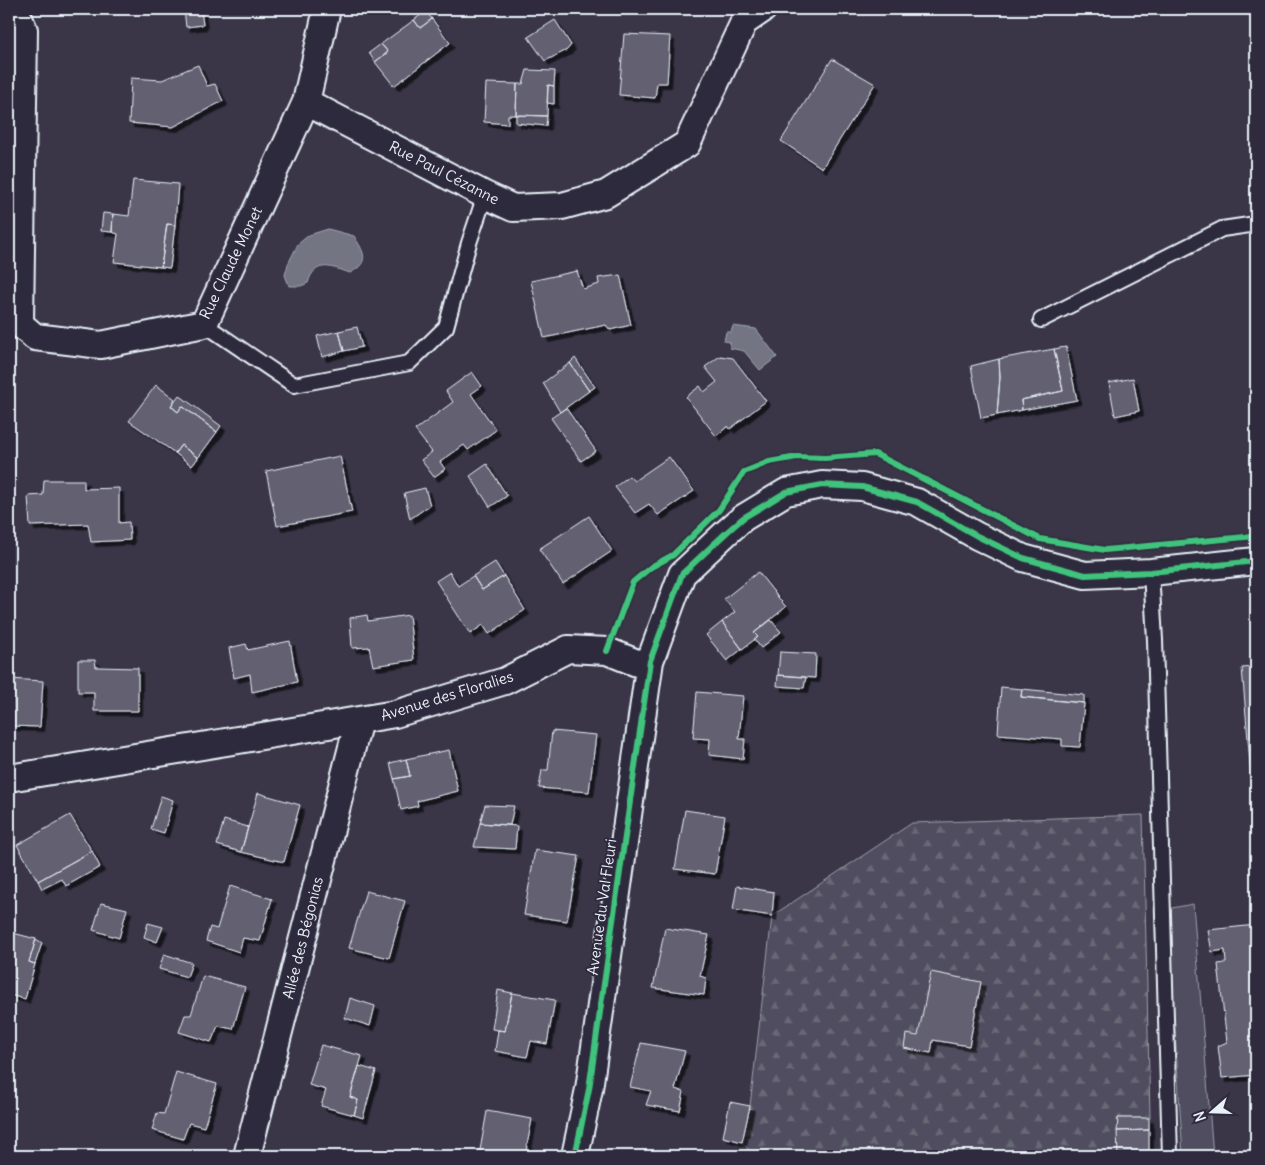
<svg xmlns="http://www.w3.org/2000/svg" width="1265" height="1165" font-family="Delius,sans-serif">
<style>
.green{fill:#504e5f;stroke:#9ca0ac}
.forest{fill:url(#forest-firs);stroke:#9ca0ac}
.water{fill:#737482;stroke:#a2a6b1}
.building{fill:#636171;stroke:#e8f1f8;filter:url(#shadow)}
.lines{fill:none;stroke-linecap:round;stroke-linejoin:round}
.lane-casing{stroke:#e8f1f8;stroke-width:18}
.street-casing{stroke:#e8f1f8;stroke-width:30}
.lane{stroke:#2f2a3d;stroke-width:14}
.street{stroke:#2f2a3d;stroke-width:26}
.cycleway-casing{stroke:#2f2a3d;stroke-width:9}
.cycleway{stroke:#40c37c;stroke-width:6}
.labels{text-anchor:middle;stroke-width:4;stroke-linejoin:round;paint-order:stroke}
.street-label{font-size:15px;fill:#e8f1f8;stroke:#2f2a3d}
</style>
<defs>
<pattern id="forest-firs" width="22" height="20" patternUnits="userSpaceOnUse" patternTransform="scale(1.25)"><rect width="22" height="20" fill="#504e5f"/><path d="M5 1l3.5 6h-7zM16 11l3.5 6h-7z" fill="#696877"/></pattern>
<filter id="shadow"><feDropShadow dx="4.5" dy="4.5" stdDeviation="0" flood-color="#0009"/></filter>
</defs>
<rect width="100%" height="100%" fill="#3a3648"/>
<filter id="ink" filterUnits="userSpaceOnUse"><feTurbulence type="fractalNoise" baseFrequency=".02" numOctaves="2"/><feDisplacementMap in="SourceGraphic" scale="10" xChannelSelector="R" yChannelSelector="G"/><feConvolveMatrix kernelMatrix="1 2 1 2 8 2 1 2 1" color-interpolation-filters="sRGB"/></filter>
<g filter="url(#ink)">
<path class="green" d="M1193 904 1213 1156H1183L1167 909Z"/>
<path class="forest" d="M1143 815 1150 1118H1118V1156H754L742 1142 750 1106 772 916 912 823Z"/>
<path class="water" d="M328 229 354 236C364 252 371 262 350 273 332 267 315 259 308 283L301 286H289L285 275 288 264 298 244 309 235Z
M733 326 756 329 777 357 760 370 744 351 730 348V342L724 341 726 332H731Z"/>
<path class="building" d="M184 9H201L203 25 186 27Z
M426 11 432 19 420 28 414 20Z
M432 19 450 43 394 86 375 62 388 52 381 44 414 20 420 28Z
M555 20 571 45 567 50 545 61 528 37Z
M624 34 670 36 667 83H657L655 98 619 95Z
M381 44 388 52 375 62 369 53Z
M832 59 875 84 822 168 781 141Z
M198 65 207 86 215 84 223 101 173 127 129 123 131 78 162 80Z
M527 70 555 71 554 86 548 85 547 116 516 115 517 84H523Z
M486 83 517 84 516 115H508V124L484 122Z
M548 85 554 86V104L547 103Z
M516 115 547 116 546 126 516 123Z
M133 180 178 184 175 225 167 224 161 267 114 262 118 234 112 232 113 214 129 216Z
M103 213 113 214 112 232 101 231Z
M167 224 175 225 170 268 161 267Z
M577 271 583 289 599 284 598 278 620 275 631 325 610 330 606 325 544 338 531 281Z
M357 327 362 347 344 351 339 331Z
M339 331 344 351 322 357 317 336Z
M1066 347 1077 400 1022 410 1021 400 1063 391 1054 349Z
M1054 349 1063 391 1021 400 1022 410 997 415 1000 377 999 359Z
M720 356 733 358 766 401 730 429 728 426 716 436 686 397 700 386 704 392 717 382 705 367Z
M575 358 595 387 589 391 570 363Z
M999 359 1000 377 997 415 981 418 971 366Z
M570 363 589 391 560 412 543 383Z
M472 372 482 386 471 394 496 430 468 450 464 445 440 462 445 469 434 477 421 460 432 452 415 430 453 402 446 391Z
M1133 378 1139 411 1115 416 1109 383Z
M156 385 175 399 171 406 178 412 182 406 217 432 198 458 181 445 175 453 129 421Z
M179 395 221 426 217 432 182 406 178 412 171 406Z
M566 408 596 451 581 461 551 418Z
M181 445 198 458 192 466 175 453Z
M340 456 352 512 277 526 266 471Z
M669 457 694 491 658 515 649 504 635 513 615 487 629 476 634 481Z
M487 464 507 496 490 507 470 476Z
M44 480H84V489L119 488V523L129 522 130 540 91 542 88 524 30 526 28 496 43 495Z
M425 488 430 505 410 519 404 493Z
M589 516 612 551 563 584 539 549Z
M495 562 504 576 482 590 473 576Z
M450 572 458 586 473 576 482 590 504 576 525 610 489 634 483 625 470 634 436 581Z
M758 572 786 607 754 633 758 637 742 649 722 622 735 612 724 599Z
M367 615 368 621 409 615 414 660 373 666 369 647 352 648 350 618Z
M771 620 781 632 761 648 754 639 758 637 754 633Z
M722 622 742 649 727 661 706 635Z
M290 641 297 682 252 692 250 674 234 678 229 648 246 644 248 650Z
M780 652 816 654 815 678 778 675Z
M78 660H95L96 667 138 668V711H94V692H78Z
M1256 667V835L1242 668Z
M778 675 806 677 804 688 777 686Z
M9 679 43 681 40 727 9 726Z
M1001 687 1022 689 1021 697 1084 703 1080 747 1062 746V739L998 734Z
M1022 689 1084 695V703L1021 697Z
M697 692 743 696 739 739H745L743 759 709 755 710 739 693 738Z
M552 731 596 735 589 792 539 788 542 770H548Z
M449 750 458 791 417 801 418 806 401 810 394 779 410 776 406 759Z
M406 759 410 776 394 779 390 763Z
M258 793 300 805 284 862 241 852Z
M161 796 173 800 164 833 151 829Z
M485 805 514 806 510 825 480 823Z
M685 810 725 816 715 874 675 869Z
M70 815 92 851 38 881 17 845Z
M224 820 248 827 241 852 217 845Z
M480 823 517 826 515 849 474 847Z
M535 850 579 856 567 921 524 915Z
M92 851 100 867 66 886 62 879 42 889 38 881Z
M230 886 272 899 260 941 243 938 239 952 206 941 210 927 217 929Z
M737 886 774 892 772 916 733 910Z
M366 891 405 901 389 958 349 948Z
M101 903 127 909 119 938 93 930Z
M148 923 163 927 157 942 144 937Z
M1256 925V1075L1222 1078 1218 1046 1227 1042 1218 964 1226 963 1225 950 1212 952 1208 930Z
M665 928 709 935 700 976 706 978 704 995 653 988Z
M9 932 36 939 29 962 35 964 25 999 9 995Z
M36 939 42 943 35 964 29 962Z
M164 954 192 963 187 977 159 969Z
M931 972 981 982 969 1046 933 1040 931 1053 904 1048 906 1034 918 1036Z
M203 976 245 987 233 1029 218 1026 211 1042 179 1032 185 1015H191Z
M498 990 512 993 505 1031 492 1029Z
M512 993 555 1000 547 1044 531 1041 527 1057 495 1051 498 1030 505 1031Z
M350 998 375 1006 370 1026 345 1018Z
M641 1043 685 1051 675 1089 684 1092 680 1111 646 1105 651 1091 630 1087Z
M321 1045 362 1056 350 1097 358 1100 354 1115 321 1106 326 1090 309 1085Z
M359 1066 376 1071 363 1118 354 1115 358 1100 350 1097Z
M176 1072 217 1084 204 1127 189 1123 183 1139 152 1130 157 1113 164 1114Z
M730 1102 750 1106 742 1142 723 1137Z
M487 1111 532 1119 525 1156H479Z
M1118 1118H1149V1130L1117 1131Z
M1149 1130V1156H1118L1117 1131Z"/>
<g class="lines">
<g class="lane-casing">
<path id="lane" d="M1041 320 1222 229 1256 224
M204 324 294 385 409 363 446 327 469 243 485 195
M1151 572 1155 640 1170 1156"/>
</g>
<g class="street-casing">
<path id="street" d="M15 9 24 30 20 324
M306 102 485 195 513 208 562 206 606 194 687 144 744 22 763 9
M20 324 35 337 101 345 204 324 306 102 327 9
M9 778 395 714 505 681 568 649 607 651 637 663 650 661
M247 1156 359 720
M575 1156 589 1089 650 661 682 574 727 532 743 518 786 492 822 485 862 487 917 502 977 536 1023 558 1085 575 1151 572 1256 561"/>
</g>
<use href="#lane" class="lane"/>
<use href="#street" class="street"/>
<g class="cycleway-casing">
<path id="cycleway" d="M607 651 633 582 651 567 673 555 719 510 744 472 769 462 797 457 825 458 875 454 1040 539 1105 550 1256 536
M575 1156 589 1089 650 661 682 574 727 532 743 518 786 492 822 485 862 487 917 502 977 536 1023 558 1085 575 1151 572 1256 561"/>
</g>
<use href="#cycleway" class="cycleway"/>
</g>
</g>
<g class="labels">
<g class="street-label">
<text transform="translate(444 173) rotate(27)" y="5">Rue Paul Cézanne</text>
<text transform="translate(231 263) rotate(-64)" y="5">Rue Claude Monet</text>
<text transform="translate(447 696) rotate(-17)" y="5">Avenue des Floralies</text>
<text transform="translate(602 907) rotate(-82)" y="5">Avenue du Val Fleuri</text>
<text transform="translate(303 938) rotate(-76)" y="5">Allée des Bégonias</text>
</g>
</g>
<rect width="1265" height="1165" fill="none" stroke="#2f2a3d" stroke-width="30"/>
<rect x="15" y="15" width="1235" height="1135" fill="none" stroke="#e8f1f8" stroke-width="2" filter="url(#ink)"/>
<g transform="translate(1212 1112) rotate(250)" stroke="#2f2a3d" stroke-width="4" paint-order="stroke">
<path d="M0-4L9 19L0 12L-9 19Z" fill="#e8f1f8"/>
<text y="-8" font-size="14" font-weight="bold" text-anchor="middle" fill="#e8f1f8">N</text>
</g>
</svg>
